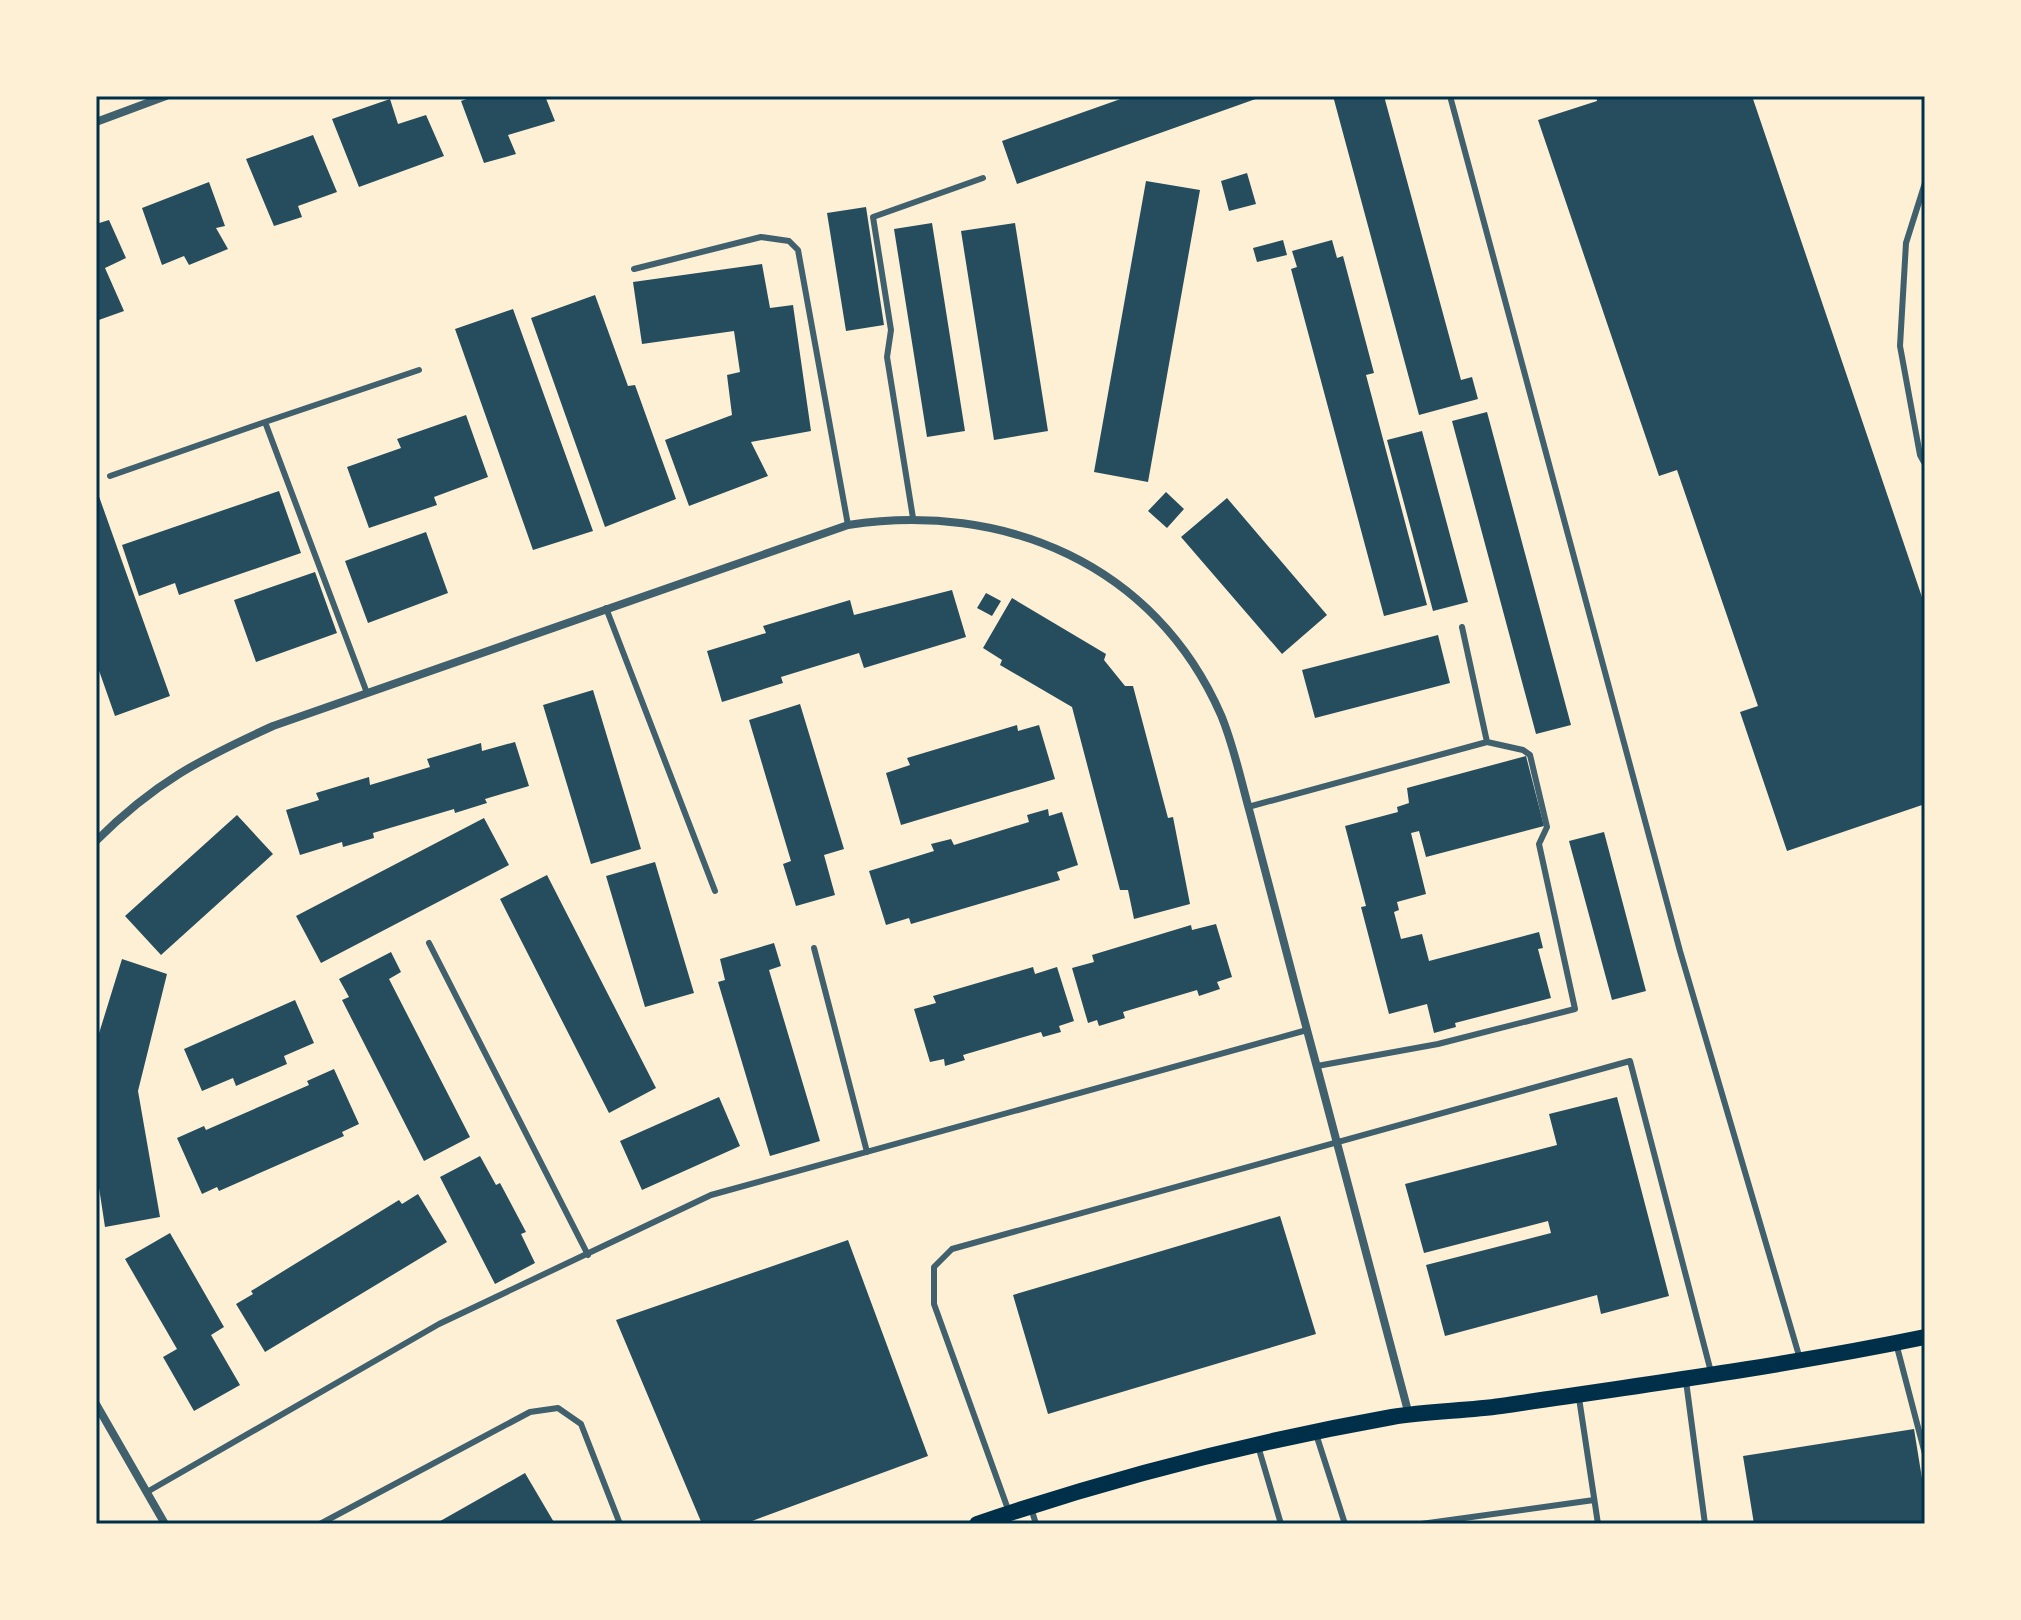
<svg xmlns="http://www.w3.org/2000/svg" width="2021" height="1620" font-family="'Roboto Condensed',sans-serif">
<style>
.building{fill:#264d5e}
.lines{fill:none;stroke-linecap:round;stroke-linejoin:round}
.service{stroke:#3f606c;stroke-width:6}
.minor{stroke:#3f606c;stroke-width:8}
.secondary{stroke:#003049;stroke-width:16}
.neatline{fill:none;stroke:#003049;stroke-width:3}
</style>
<rect width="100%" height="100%" fill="#fdf0d5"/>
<path class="building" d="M475 96H545L555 121 508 135 516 154 484 163 461 101Z
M1129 96H1264L1017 184 1002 141Z
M1333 96H1384L1461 380 1472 377 1478 399 1419 415Z
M1596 96H1752L1925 606V804L1787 851 1740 712 1758 706 1677 470 1659 476 1538 120 1597 101Z
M390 99 398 124 426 115 444 156 359 187 332 119Z
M313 135 337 192 298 206 302 217 274 226 246 159Z
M1247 173 1256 204 1229 211 1221 181Z
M1146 181 1200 190 1148 482 1094 472Z
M209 182 225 226 216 228 228 249 189 265 184 256 162 265 142 208Z
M866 207 884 325 846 331 827 213Z
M109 220 126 258 105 268 124 311 96 321V224Z
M932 223 965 431 927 437 894 229Z
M1015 223 1048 431 994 440 961 231Z
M1283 240 1287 255 1257 262 1253 248Z
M1332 240 1337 258 1343 256 1374 373 1366 375 1427 605 1384 616 1291 269 1297 267 1292 251Z
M762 264 770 308 793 305 811 431 751 442 768 476 689 506 665 440 732 415 727 375 740 372 734 331 642 344 633 282Z
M595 295 628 386 635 385 676 499 605 527 531 318Z
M513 309 593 531 533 550 455 329Z
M1487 412 1571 725 1536 734 1452 421Z
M466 415 488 477 434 497 437 505 369 528 347 467 401 448 397 439Z
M1422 431 1468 602 1433 611 1387 440Z
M96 488 170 696 115 716 96 662Z
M279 491 301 553 179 595 175 583 139 596 122 545Z
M1166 492 1184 509 1167 528 1148 511Z
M1227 498 1327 615 1282 654 1181 537Z
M426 532 448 593 368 623 345 561Z
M315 572 337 633 256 662 234 600Z
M952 590 966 637 864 668 859 653 781 677 783 683 722 702 707 651 766 633 763 626 850 600 854 615Z
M986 593 1001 601 992 616 977 608Z
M1012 598 1106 654 1104 660 1125 686H1133L1168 818 1173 817 1190 904 1134 919 1128 890H1120L1072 707 1000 665 1002 660 983 648Z
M1438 635 1450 683 1315 718 1302 670Z
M593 690 641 849 591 864 543 705Z
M800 704 844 849 824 855 835 895 796 906 783 864 791 861 749 720Z
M1017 725 1018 731 1039 725 1055 779 901 825 886 773 910 765 907 758Z
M515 742 529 786 485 799 487 803 455 813 454 809 373 833 374 838 343 847 342 842 300 855 286 810 319 800 316 793 369 777 370 785 430 767 427 759 481 743 482 751Z
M1526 756 1544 826 1426 857 1419 831 1411 833 1426 894 1397 902 1399 910 1394 912 1401 939 1422 934 1429 961 1539 932 1543 948 1538 949 1551 998 1455 1023 1456 1027 1434 1033 1427 1004 1389 1014 1361 907 1366 906 1345 826 1398 812 1397 807 1409 803 1407 788Z
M1048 809 1049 816 1062 812 1078 865 1057 872 1060 880 911 924 909 918 886 925 869 871 934 851 931 844 951 839 954 845 1029 822 1027 815Z
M237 815 273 854 161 955 125 916Z
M484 818 509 865 321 963 296 916Z
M1604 832 1646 991 1612 1000 1569 841Z
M655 862 694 993 645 1007 606 876Z
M547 875 656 1088 609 1113 500 899Z
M1216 924 1232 977 1217 982 1220 989 1199 996 1197 990 1123 1012 1125 1018 1099 1026 1097 1020 1088 1023 1072 968 1094 962 1092 955 1191 925 1192 930Z
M774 943 781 966 769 970 820 1141 770 1156 718 982 725 980 720 959Z
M391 952 401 972 389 979 470 1137 424 1161 342 1000 349 997 339 979Z
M122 959 167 974 138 1091 160 1217 105 1227 96 1168V1043Z
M1033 967 1035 974 1057 967 1074 1021 1059 1026 1061 1032 1043 1037 1041 1032 963 1055 965 1060 945 1066 944 1059 930 1062 914 1009 936 1003 933 996Z
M295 1000 314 1043 284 1056 287 1064 236 1086 233 1078 202 1091 184 1049Z
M334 1069 359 1124 342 1132 344 1136 219 1191 217 1187 202 1194 177 1138 204 1126 206 1130 309 1085 307 1081Z
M719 1097 740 1146 642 1190 620 1141Z
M1617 1097 1669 1296 1601 1314 1597 1295 1445 1336 1426 1265 1551 1233 1548 1221 1424 1253 1405 1184 1557 1145 1549 1114Z
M480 1156 496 1185 500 1183 526 1232 521 1234 535 1263 495 1284 440 1177Z
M418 1194 447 1242 265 1352 236 1304 253 1294 251 1291 399 1200 402 1204Z
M1280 1216 1316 1334 1048 1414 1013 1295Z
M170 1233 224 1327 211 1335 240 1385 194 1411 163 1357 177 1349 125 1259Z
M848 1240 928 1456 744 1524H702L616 1320Z
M1914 1429 1925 1497V1524H1754L1743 1456Z
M525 1473 555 1524H435Z"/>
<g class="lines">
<path class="service" d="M1450 96 1680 951 1800 1359
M1925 183 1906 243 1900 346 1920 455 1925 464
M634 269 761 237 789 241 798 250 848 525
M265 422 419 370
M110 476 265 422 367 693
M913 518 887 357 891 330 873 217 983 178
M606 608 715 891
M1248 807 1487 742 1462 627
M429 943 588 1255
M814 948 867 1152
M1317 1066 1438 1044 1575 1009 1539 844 1547 827 1530 755 1523 750 1487 742
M1896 1343 1925 1454
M1686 1381 1705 1524
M1579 1398 1598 1524
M1316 1434 1345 1524
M1258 1446 1281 1524
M147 1492 439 1324 711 1195 1307 1030
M1031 1508 1036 1524
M1009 1512 934 1304V1267L952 1249 1630 1061 1711 1372
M320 1524 530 1412 558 1408 581 1424 620 1524
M1421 1524 1594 1500"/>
<path class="minor" d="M96 122 166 96
M96 841C154 783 200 759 273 726L848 525C1004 501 1155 564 1221 715 1234 746 1241 781 1250 813 1267 876 1283 938 1299 1000 1336 1138 1372 1276 1409 1415
M96 1404 165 1524"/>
<path class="secondary" d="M977 1524C1112 1478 1252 1442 1392 1417 1428 1411 1465 1411 1501 1406 1643 1385 1784 1366 1925 1337"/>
</g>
<rect width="2021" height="1620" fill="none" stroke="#fdf0d5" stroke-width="196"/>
<rect x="98" y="98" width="1825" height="1424" class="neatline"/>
</svg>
